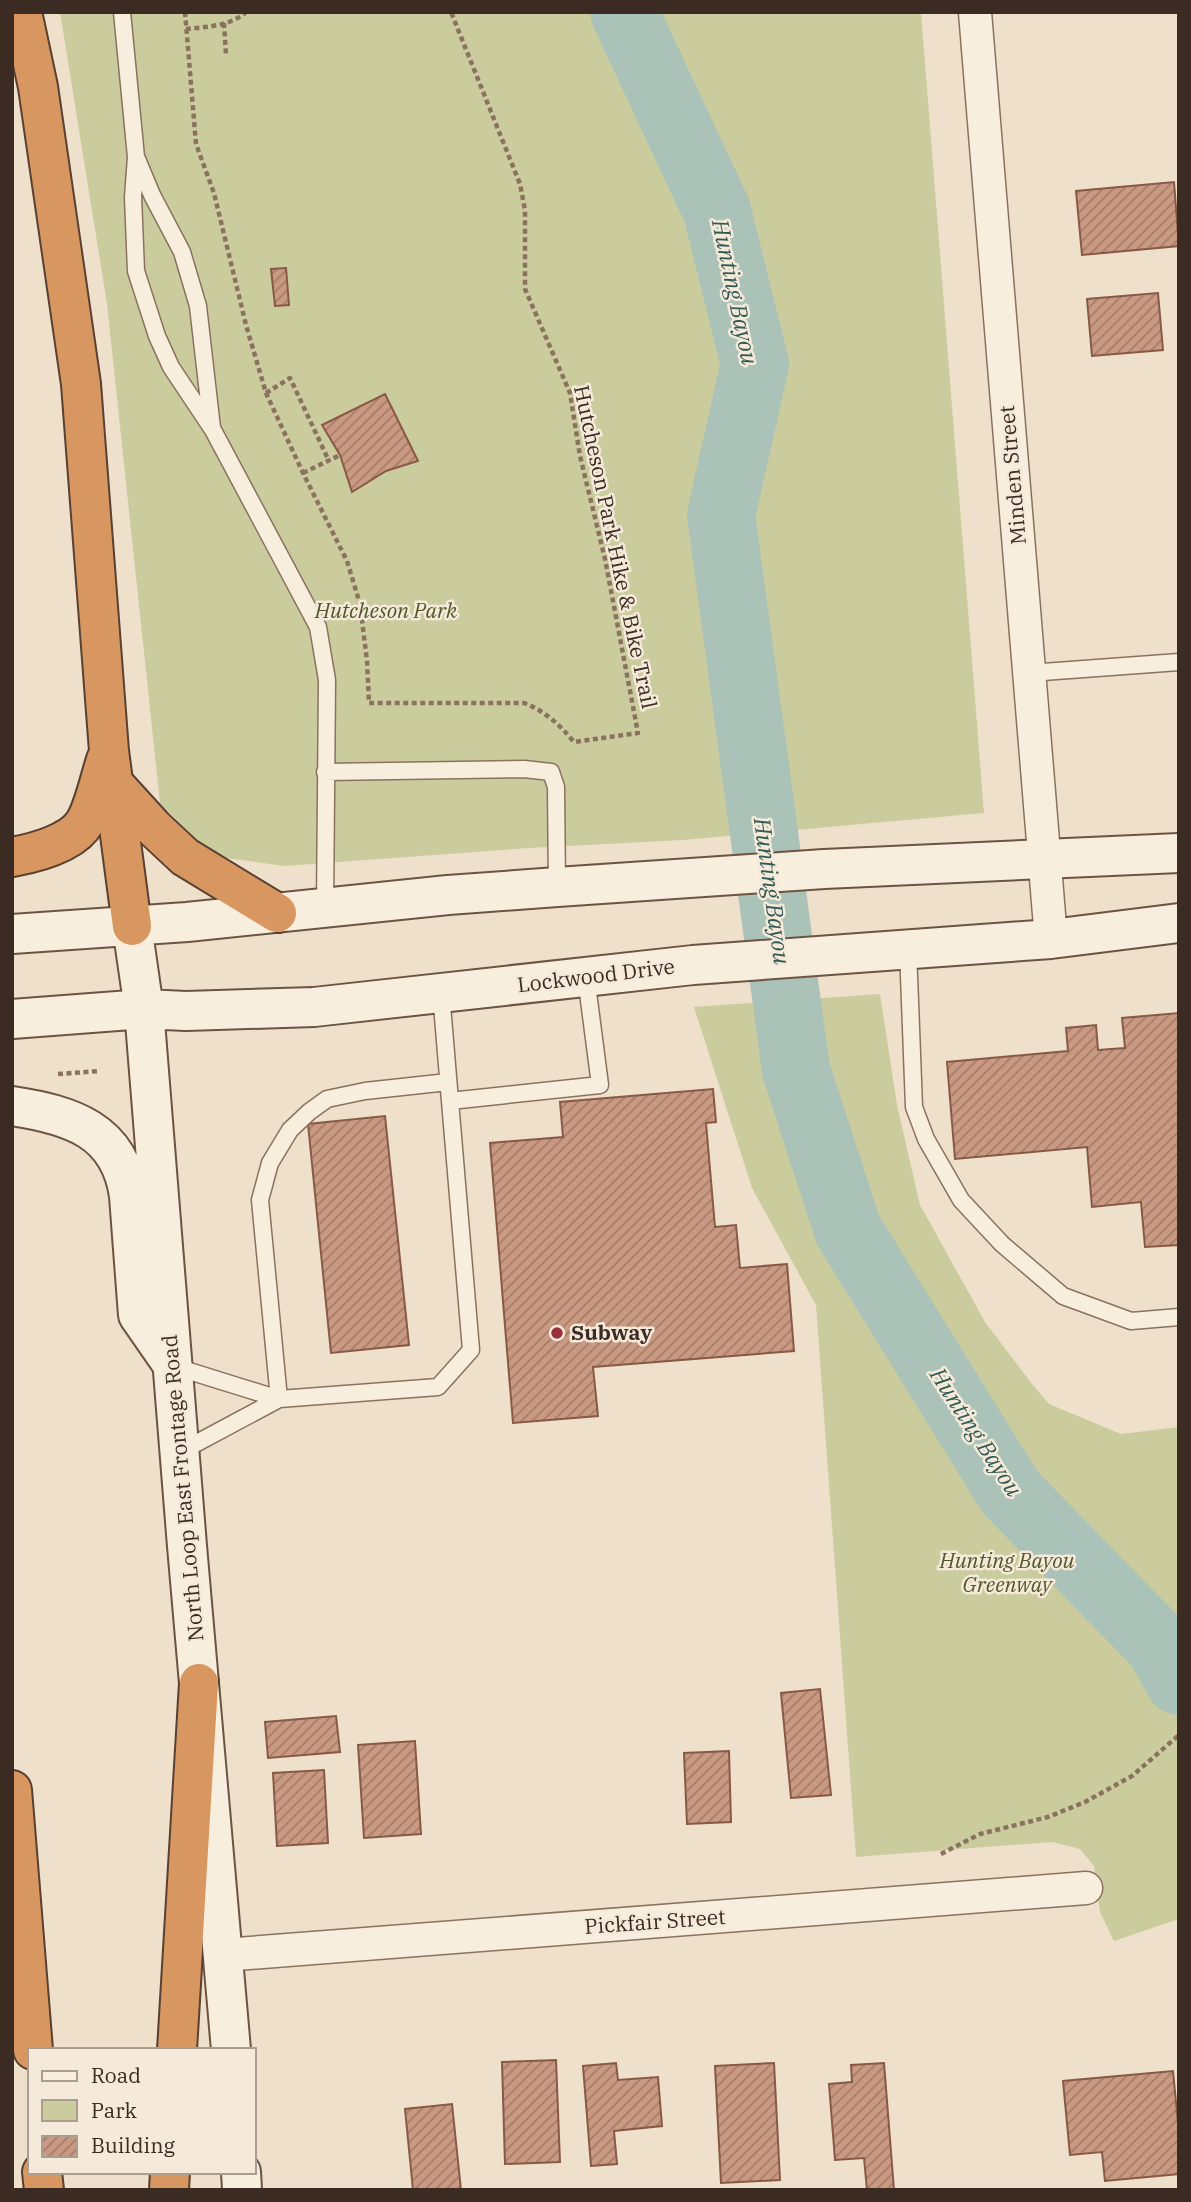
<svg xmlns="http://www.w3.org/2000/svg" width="1191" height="2202" font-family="'IBM Plex Serif',serif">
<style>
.green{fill:#cbcc9e}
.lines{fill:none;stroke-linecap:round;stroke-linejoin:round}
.river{stroke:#abc2b9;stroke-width:68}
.building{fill:url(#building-hatch);stroke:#885945;stroke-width:2}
.service-casing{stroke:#8a725f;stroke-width:19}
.minor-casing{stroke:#8a725f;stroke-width:35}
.secondary-casing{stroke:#6c5342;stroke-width:42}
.motorway-casing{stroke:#584032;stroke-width:42}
.path{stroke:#8a725f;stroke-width:4.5;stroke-dasharray:5 3.5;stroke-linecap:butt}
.service{stroke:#f8eede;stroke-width:16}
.minor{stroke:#f8eede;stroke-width:32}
.secondary{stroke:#f8eede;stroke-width:38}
.motorway{stroke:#d89760;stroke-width:38}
.poi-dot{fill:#97313c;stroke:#f5eada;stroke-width:2.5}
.labels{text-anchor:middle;stroke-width:5;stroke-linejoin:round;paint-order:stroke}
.street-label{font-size:21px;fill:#3b2b22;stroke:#f5eada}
.park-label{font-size:21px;font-style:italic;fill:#505729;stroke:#f5eada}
.poi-label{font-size:21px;font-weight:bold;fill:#3b2b22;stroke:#f5eada;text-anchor:start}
.water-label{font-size:23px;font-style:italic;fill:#325a54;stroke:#f5eada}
</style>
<defs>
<pattern id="building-hatch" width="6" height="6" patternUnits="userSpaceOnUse" patternTransform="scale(1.75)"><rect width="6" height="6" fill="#ca9982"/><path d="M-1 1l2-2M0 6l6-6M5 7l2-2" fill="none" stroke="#a57d6a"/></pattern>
</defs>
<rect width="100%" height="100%" fill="#eee0ca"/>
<path class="green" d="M60 12H921L984 813 683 840 529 848 284 866 212 856 160 803 107 304Z
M880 994 897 1105 920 1205 985 1322 1032 1384 1049 1404 1121 1434 1179 1427V1919L1114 1941 1100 1912 1094 1866 1080 1849 1052 1842 856 1857 816 1305 752 1188 694 1007Z"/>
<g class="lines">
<path class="river" d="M624 12 717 211 755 364 721 515 796 1070 848 1230 1010 1492 1159 1645 1179 1681"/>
</g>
<path class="building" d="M1174 182 1179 246 1082 255 1076 191Z
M286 268 289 305 275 306 271 269Z
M1158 293 1163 350 1092 356 1087 299Z
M385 394 418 461 386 471 352 492 340 455 322 425Z
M1179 1013V1245L1145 1247 1141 1202 1092 1207 1087 1147 955 1159 947 1062 1068 1051 1066 1028 1096 1025 1098 1050 1125 1048 1122 1018Z
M713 1089 716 1122 706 1123 715 1227 736 1225 740 1268 787 1264 794 1351 593 1367 598 1416 513 1423 490 1143 563 1137 560 1102Z
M385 1116 409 1345 331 1353 308 1124Z
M820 1689 831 1795 791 1798 781 1693Z
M336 1716 340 1752 268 1758 265 1722Z
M415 1741 421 1834 364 1838 358 1745Z
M729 1751 731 1822 687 1824 684 1753Z
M324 1770 328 1843 277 1846 273 1773Z
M556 2060 560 2162 505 2164 502 2062Z
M616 2063 618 2080 658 2077 662 2126 614 2131 617 2164 591 2166 583 2066Z
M774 2063 780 2180 721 2183 715 2066Z
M884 2063 894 2190H867L864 2158 835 2160 829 2084 852 2082 851 2065Z
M1173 2071 1179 2133V2174L1105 2181 1102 2152 1070 2155 1063 2081Z
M452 2104 461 2190H413L405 2109Z"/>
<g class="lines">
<g class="service-casing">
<path id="service" d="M122 12 136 157 133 197 136 271 157 336 171 367 213 430 318 627 327 680 325 908
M137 159 152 195 182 252 198 306 212 428
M1029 673 1179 662
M325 772 524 769 551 772 556 787 557 887
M908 949 914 1107 926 1139 961 1200 1002 1244 1063 1296 1131 1321 1179 1317
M441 993 450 1101 600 1085 586 977
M173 1366 279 1399 438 1387 471 1350 450 1101
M279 1399 260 1200 270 1163 290 1130 309 1112 327 1099 365 1091 448 1082
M180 1452 279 1399"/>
</g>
<g class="minor-casing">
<path id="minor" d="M975 12 1051 939
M224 1955 1086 1888"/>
</g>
<g class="secondary-casing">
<path id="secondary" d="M132 926 144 1009 187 1546 231 2050
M12 934 187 922 448 895 557 887 824 869 1179 853
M12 1019 144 1009 186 1011 314 1007 693 965 1051 939 1179 923
M12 1106C71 1115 120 1130 129 1196L138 1315 172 1364
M241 2172 242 2190"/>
</g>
<g class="motorway-casing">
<path id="motorway" d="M22 12 38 87 81 384 109 751 132 926
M113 783 154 828 185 857 277 913
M12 857C34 853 73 843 85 822 94 807 100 778 106 760
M12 1790 33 2050
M177 2050 199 1683
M42 2172 44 2190
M169 2190 170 2172"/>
</g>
<path class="path" d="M185 12 196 144 214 193 246 325 266 393 303 473 347 561 360 604 367 661 369 703H524C545 711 559 724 574 742L638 733 605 559 580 456 570 393 525 289V210L520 184 451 12
M224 23 226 55
M186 29C206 27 231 26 246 12
M266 393 290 378 329 461
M303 473 340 455
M58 1074 100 1071
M941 1854 980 1834 1048 1817 1085 1802 1132 1776 1179 1735"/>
<use href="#service" class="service"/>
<use href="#minor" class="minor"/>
<use href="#secondary" class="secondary"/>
<use href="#motorway" class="motorway"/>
</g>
<circle class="poi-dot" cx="557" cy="1333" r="7"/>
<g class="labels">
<g class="street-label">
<text transform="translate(1013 475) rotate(-95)" y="7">Minden Street</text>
<text transform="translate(615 547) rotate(78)" y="7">Hutcheson Park Hike &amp; Bike Trail</text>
<text transform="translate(596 976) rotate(-7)" y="7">Lockwood Drive</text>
<text transform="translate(183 1488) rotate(-95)" y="7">North Loop East Frontage Road</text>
<text transform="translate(655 1922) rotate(-4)" y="7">Pickfair Street</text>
</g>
<g class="park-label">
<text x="386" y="618">Hutcheson Park</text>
<text x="1007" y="1568">Hunting Bayou<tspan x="1007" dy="24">Greenway</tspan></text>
</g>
<g class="poi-label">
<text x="571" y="1340">Subway</text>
</g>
<g class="water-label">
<text transform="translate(735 292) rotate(78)" y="8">Hunting Bayou</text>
<text transform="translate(772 891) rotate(82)" y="8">Hunting Bayou</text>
<text transform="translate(976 1432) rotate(57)" y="8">Hunting Bayou</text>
</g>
</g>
<rect width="1191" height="2202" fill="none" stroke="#3b2b22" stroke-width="28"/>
<rect x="28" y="2048" width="228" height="126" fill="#f5eada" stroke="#ab9e90" stroke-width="2"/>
<rect x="42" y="2071" width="35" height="10" fill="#f8eede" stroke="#ab9e90" stroke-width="2"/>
<text x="91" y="2083" font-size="21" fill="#3b2b22">Road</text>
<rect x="42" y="2100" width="35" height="21" fill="#cbcc9e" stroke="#ab9e90" stroke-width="2"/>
<text x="91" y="2118" font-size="21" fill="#3b2b22">Park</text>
<rect x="42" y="2136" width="35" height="21" fill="url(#building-hatch)" stroke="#ab9e90" stroke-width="2"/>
<text x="91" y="2153" font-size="21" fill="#3b2b22">Building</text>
</svg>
